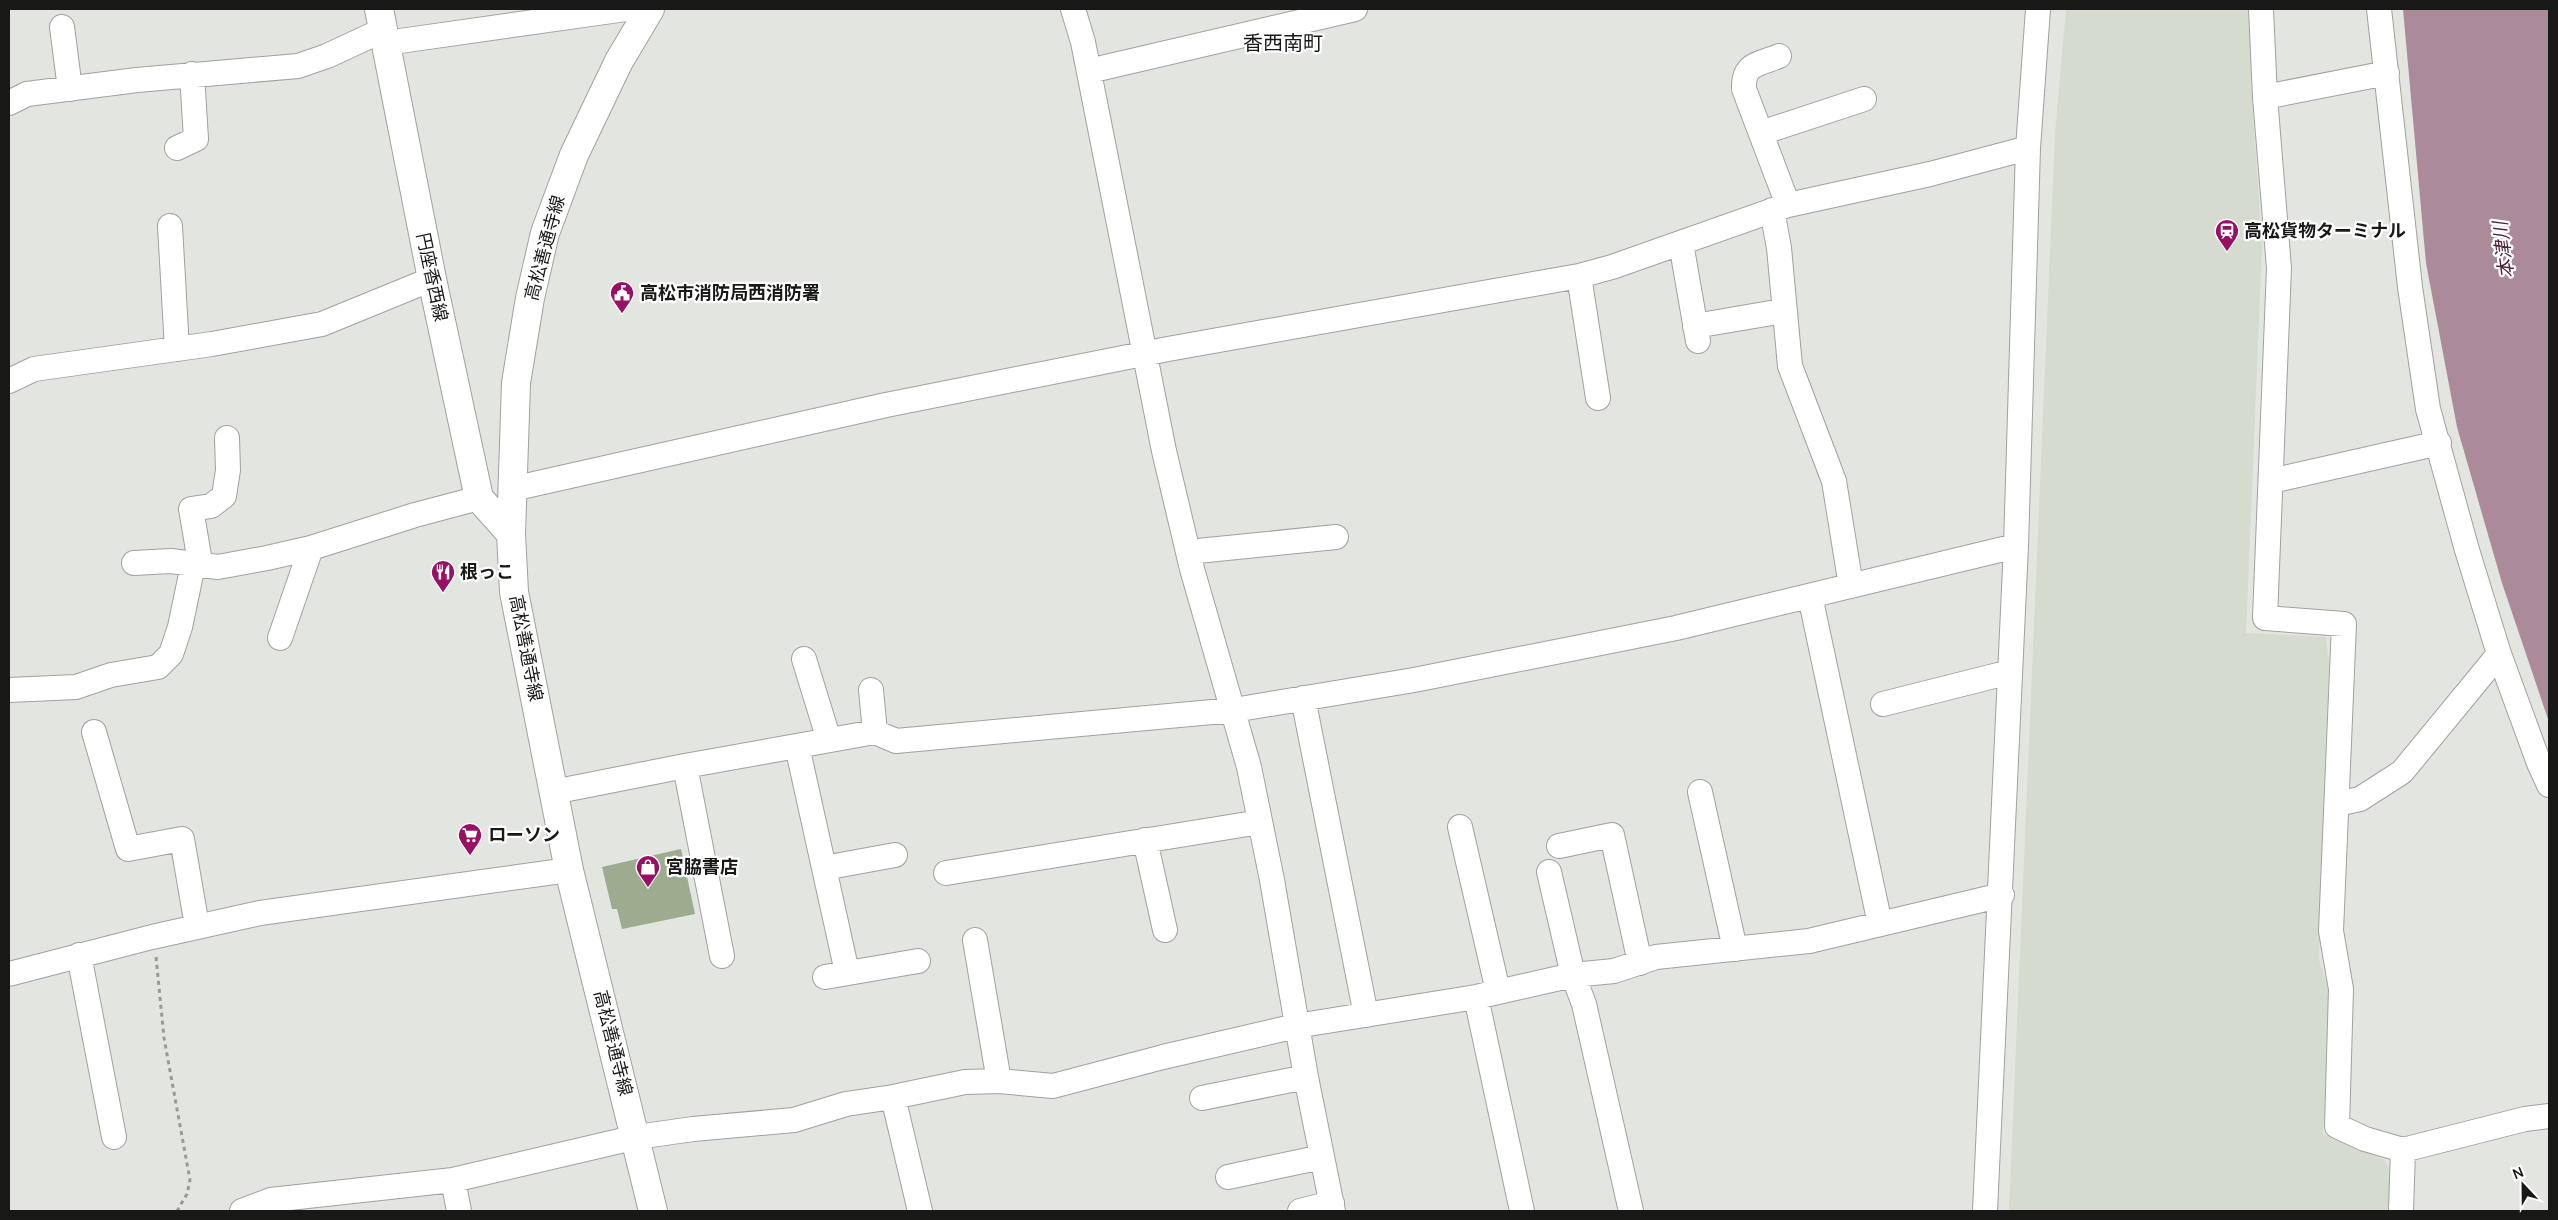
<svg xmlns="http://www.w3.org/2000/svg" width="2558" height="1220" font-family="Manrope,'Noto Sans JP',sans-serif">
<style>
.built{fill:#d5dbcf}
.water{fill:#ab8a99}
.building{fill:#9dac8e}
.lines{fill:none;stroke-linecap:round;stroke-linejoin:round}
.minor-casing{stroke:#a0a29d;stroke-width:26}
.major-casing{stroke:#a0a29d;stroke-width:30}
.path{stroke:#989a96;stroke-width:3;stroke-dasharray:4 4;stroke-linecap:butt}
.minor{stroke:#fff;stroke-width:24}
.major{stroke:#fff;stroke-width:28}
.labels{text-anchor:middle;stroke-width:4.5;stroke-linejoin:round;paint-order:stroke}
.poi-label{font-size:18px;font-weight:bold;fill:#181917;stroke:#fff;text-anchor:start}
.street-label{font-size:18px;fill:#181917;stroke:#fff}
.water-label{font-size:19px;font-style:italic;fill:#52253d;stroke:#fff}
.quarter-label{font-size:20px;fill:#181917;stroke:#fff}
</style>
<rect width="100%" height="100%" fill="#e2e5e0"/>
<path class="built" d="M2066 9H2252L2251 83 2262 246 2246 633 2326 637 2329 664 2319 960 2331 995 2323 1134 2385 1160 2392 1176 2391 1211H2009L2055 134Z"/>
<path class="water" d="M2403 9H2549V722L2502 583 2457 427 2426 263Z"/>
<path class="building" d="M681 849 695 914 622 929 617 909H612L602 867Z"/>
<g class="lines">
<g class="minor-casing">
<path id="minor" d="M1073 9 1083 42 1164 451 1192 569 1249 767 1272 880 1306 1077 1333 1211
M2261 9 2265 97 2279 268 2265 618 2344 624 2331 931 2341 989 2337 1126 2365 1139 2403 1150 2525 1119 2549 1116
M2379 9 2410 287 2428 409 2467 550 2499 654 2539 763 2549 785
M62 27 70 89
M386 43 626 9 648 12
M1779 56C1758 65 1743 63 1744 89L1788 205
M1089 71 1355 9
M2265 97 2387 73
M9 103 27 94 137 80 298 66 327 56 383 30
M1761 133 1864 99
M177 148 196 139 192 74
M1772 210 1779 248 1790 366 1834 481 1851 586
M170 226 177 349
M1681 243 1698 341
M1579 276 1598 398
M1695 326 1783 311
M9 381 34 369 212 344 322 324 432 279
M2271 481 2439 443
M512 489 886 405 1168 349 1579 276 1612 267 1788 205 1930 174 2028 148
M1188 552 1336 537
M134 563 171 561 218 567 267 558 311 548 415 515 479 498
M1810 596 1880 924
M280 638 311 548
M804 659 829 740
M9 690 76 687 111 675 158 667 171 654 180 627 193 565 199 556 191 509 211 506 224 496 228 470 227 438
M871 690 875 732
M1303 698 1366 1015
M1883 704 2010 672
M94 732 128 849 182 839 197 926
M797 746 847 972
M685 766 722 956
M553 792 685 766 875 732 896 741 1234 710 1414 680 1676 628 2016 546
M1700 792 1735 949
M2337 804 2360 799 2402 772 2499 654
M1460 827 1498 991
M1145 840 1165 930
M1559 846 1612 835 1640 963
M824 868 895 855
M1549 872 1573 975 1584 1004 1631 1211
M946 873 1260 822
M975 940 999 1081
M79 955 114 1137
M9 974 152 937 260 913 569 870
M825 977 918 961
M1476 997 1522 1211
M893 1097 920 1211
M1202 1098 1306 1077
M1228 1177 1322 1157
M453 1180 459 1211
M242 1211 271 1200 453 1180 637 1137 693 1129 794 1120 846 1104 893 1097 965 1082 999 1081 1053 1086 1163 1057 1296 1026 1476 997 1573 975 1614 971 1656 957 1809 941 2002 895
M1300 1211 1332 1203
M1985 1211 2016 546 2028 148 2038 9
M2401 1211 2403 1150"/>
</g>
<g class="major-casing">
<path id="major" d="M379 9 432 279 479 498 511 534
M650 9 619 61 574 155 545 233 530 298 516 383 511 534 514 592 569 870 653 1211"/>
</g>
<path class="path" d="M156 957 164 1038 190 1180 187 1194 177 1211"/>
<use href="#minor" class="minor"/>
<use href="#major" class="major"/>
</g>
<defs>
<g id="station-pin" transform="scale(1.25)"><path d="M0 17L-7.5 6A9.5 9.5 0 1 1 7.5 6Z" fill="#971065" stroke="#fff"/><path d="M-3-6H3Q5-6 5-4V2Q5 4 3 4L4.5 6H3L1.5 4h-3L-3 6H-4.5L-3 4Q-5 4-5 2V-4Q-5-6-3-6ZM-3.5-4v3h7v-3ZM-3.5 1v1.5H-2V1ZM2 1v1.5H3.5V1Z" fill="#fff"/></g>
<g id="civic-pin" transform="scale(1.25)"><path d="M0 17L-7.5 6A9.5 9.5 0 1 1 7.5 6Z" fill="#971065" stroke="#fff"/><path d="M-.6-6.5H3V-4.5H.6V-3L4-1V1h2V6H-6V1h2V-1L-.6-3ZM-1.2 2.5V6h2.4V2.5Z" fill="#fff"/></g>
<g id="restaurant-pin" transform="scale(1.25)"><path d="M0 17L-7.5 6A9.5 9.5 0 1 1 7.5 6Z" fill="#971065" stroke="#fff"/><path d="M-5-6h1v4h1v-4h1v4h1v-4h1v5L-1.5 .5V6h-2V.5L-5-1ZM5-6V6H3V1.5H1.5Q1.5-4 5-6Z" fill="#fff"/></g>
<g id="supermarket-pin" transform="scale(1.25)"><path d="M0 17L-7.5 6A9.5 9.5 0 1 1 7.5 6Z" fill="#971065" stroke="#fff"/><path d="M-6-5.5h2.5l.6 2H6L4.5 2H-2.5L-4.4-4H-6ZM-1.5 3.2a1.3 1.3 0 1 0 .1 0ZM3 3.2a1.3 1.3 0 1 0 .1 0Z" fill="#fff"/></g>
<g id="shop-pin" transform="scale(1.25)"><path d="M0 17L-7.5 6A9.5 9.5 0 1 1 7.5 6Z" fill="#971065" stroke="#fff"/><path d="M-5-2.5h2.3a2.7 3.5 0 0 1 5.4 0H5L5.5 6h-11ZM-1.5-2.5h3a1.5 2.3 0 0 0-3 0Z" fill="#fff"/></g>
</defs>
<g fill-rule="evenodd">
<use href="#station-pin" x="2227" y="231"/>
<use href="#civic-pin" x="622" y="293"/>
<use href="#restaurant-pin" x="443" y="572"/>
<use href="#supermarket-pin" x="470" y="835"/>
<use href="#shop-pin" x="648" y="867"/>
</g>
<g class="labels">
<g class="poi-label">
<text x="2244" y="237">高松貨物ターミナル</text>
<text x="640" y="299">高松市消防局西消防署</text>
<text x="460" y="578">根っこ</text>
<text x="488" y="841">ローソン</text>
<text x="666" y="873">宮脇書店</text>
</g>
<g class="street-label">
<text transform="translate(545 248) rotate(-75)" y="6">高松善通寺線</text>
<text transform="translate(432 277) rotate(78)" y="6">円座香西線</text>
<text transform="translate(526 648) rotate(79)" y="6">高松善通寺線</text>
<text transform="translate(613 1043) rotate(76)" y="6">高松善通寺線</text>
</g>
<g class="water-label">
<text transform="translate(2503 250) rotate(-97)" y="7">本津川</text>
</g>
<g class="quarter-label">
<text x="1283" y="50">香西南町</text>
</g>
</g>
<rect width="2558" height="1220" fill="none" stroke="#181917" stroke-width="20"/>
<g transform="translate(2523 1185) rotate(338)" stroke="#ffffff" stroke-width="4" paint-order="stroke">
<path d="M0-4L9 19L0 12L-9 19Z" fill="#181917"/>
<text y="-8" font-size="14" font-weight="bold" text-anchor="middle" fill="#181917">N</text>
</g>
</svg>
